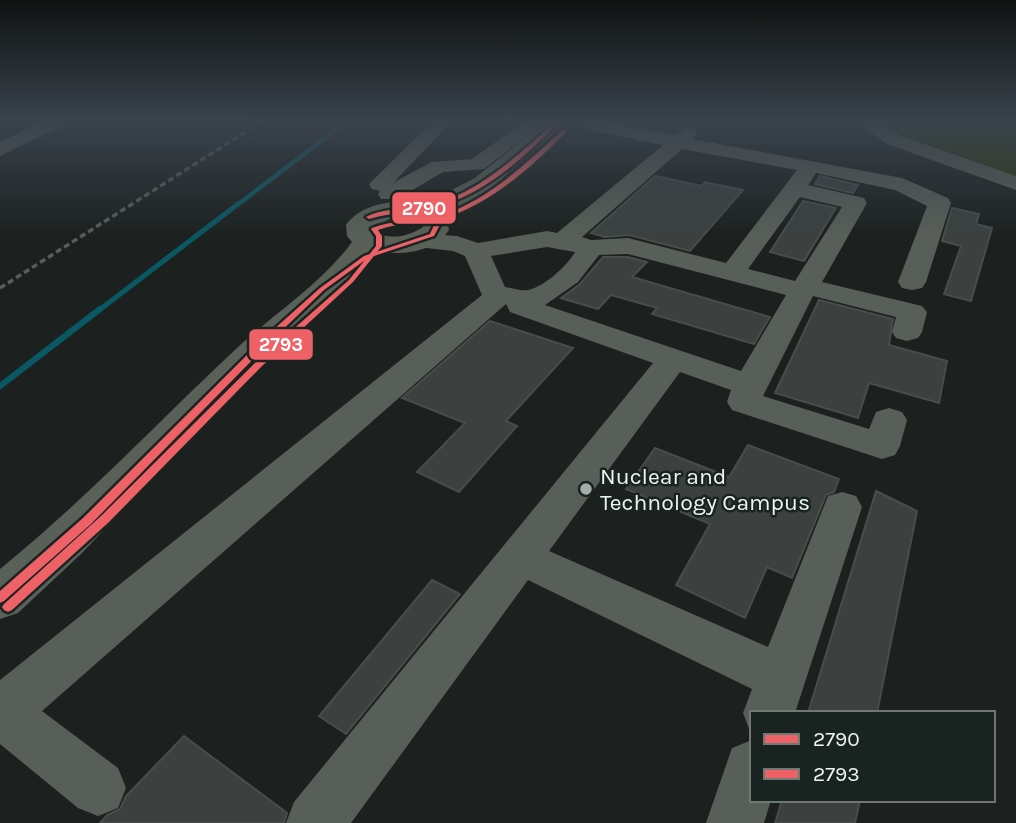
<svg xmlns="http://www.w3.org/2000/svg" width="1016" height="823" font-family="Karla,sans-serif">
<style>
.green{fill:#2c370e}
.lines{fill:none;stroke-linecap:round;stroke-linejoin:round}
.stream-far2{stroke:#095864;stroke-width:4.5}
.stream-far1{stroke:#095864;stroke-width:5}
.stream{stroke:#095864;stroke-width:6}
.building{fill:#3c4140;stroke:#474d4b;stroke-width:2}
.minor{fill:#585f58;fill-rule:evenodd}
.major{fill:#586058;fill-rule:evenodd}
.rail{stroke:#585d5a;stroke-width:3.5;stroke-dasharray:6 3.5;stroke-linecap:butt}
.bus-1-casing{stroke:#192420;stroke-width:5}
.bus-2-casing{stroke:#192420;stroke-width:5}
.bus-1{fill:#ee6267;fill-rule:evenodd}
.bus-2{fill:#ee6267;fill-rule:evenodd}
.poi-dot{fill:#a4aba8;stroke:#192420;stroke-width:2.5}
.labels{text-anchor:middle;stroke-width:5;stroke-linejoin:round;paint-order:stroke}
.poi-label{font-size:23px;fill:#edf5f2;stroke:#192420;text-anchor:start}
.line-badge{stroke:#192420;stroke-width:2.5}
.badge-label{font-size:19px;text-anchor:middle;font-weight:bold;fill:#fff}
</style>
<rect width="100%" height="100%" fill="#1c211f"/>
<path class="green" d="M871 122H1016V182L900 140Z"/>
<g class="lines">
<path class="stream-far2" d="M236 206 346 122"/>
<path class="stream-far1" d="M98 311 238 204"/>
<path class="stream" d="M0 386 100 309"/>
</g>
<path class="building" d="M655 176 702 186 705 182 743 190 690 251 629 235 605 237 591 233Z
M820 176 858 185 853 193 815 184Z
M803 201 836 208 804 261 770 252Z
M952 208 979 214 976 224 992 228 971 301 944 294 961 246 942 241Z
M603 257H628L647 262 632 277 770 317 754 344 652 314 657 308 611 295 598 309 561 298 580 284Z
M819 300 893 319 889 345 947 361 939 403 869 383 858 418 775 393Z
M490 321 573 348 506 421 517 426 459 492 417 472 465 423 402 398Z
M748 445 839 479 834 492 826 495 792 578 767 567 745 618 676 585 710 524 626 489 655 448 729 477Z
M876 491 917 511 877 713H808Z
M432 580 460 594 346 734 319 716Z
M184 736 287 813 284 823H100L107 815 120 809 126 796Z
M782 800H860L855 823H775Z"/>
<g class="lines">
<path class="minor" d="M42 122H65L62 126 0 156V142Z
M432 122H451L394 182 432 162 472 159 524 122H545L484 169 443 172 397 199H381L378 194 380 191 372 189 369 184Z
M587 122H607L674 135 689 126 698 132 693 139 902 178 948 198 951 203 926 282 922 288 912 290 902 288 898 282 927 206 895 190 816 173 808 185 864 198 867 203 822 282 922 306 927 312 922 332 918 338 907 341 896 338 892 332 896 317 813 296 763 396 869 429 876 412 889 408 902 412 907 420 900 446 895 455 882 459 732 410 727 402 731 390 680 372 549 551 768 647 828 496 842 492 856 496 862 507 795 713H752L750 731 743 713 752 689 528 580 351 823H286L294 802 653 363 510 312 506 304 42 711 118 768 126 788 118 808 98 816 78 808 0 744V680L482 295 465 256 453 251 409 246 405 241 409 236 418 233 457 236 478 243 547 231 557 233 663 145 587 129 585 125ZM682 149 797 170 726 263 628 238 591 240 582 237ZM800 197 842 207 795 281 748 269ZM547 247 575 252C567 266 544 287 528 290 520 291 512 288 505 287L491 256ZM628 254 786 295 741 371 545 305 578 282 599 255Z
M856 122H878L901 136 1016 176V190L887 144Z
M752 740V800H771L764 823H706L732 748Z"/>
<path class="major" d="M545 122H567L491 188 446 215 449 230C434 253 399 256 375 251L353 278 262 362 82 553 18 613 0 619V569C85 500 159 421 238 347 276 312 321 284 352 242L347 236 346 225C362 202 402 197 427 206L434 199 475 178ZM392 218H411L423 223V227C408 237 390 240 374 232L373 227Z"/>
<path class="rail" d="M0 288 261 122"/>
<g class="bus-1-casing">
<path id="bus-1" d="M555 122H559C526 156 486 193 439 206 416 213 392 212 369 219L366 217C387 206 413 211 435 204 482 190 519 154 555 122Z
M429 215H433L441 223 434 236 368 258 324 290 270 342 91 524 4 601 0 603V591L83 518 264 338 320 288 364 256 430 234 435 223 429 217Z"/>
</g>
<g class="bus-2-casing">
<path id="bus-2" d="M563 130 567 131C533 166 491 204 442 219 421 225 398 222 378 230L382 236V246L353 282 262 366 109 522 12 610 8 612 4 610 2 607 4 604 101 516 256 362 349 280 376 246V236L371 229 372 228C394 219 418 223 440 216 489 200 526 163 563 130Z"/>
</g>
<use href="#bus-1" class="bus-1"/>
<use href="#bus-2" class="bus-2"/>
</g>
<linearGradient id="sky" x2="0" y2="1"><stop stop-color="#0f1211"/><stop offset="0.51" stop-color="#3a434d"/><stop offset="1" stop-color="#3a434d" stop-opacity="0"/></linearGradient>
<rect width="1016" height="237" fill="url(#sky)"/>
<circle class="poi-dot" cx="586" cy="489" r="7"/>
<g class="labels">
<g class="poi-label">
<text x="600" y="484">Nuclear and<tspan x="600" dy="26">Technology Campus</tspan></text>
</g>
</g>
<g class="line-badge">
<rect x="391" y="191" width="66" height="34" rx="7" fill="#ee6267"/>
<rect x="248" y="328" width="66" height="33" rx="7" fill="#ee6267"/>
</g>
<g class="badge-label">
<text x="424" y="215">2790</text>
<text x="281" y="351">2793</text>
</g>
<rect x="750" y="711" width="245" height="91" fill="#192420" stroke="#6e7874" stroke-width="2"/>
<rect x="764" y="734" width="35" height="10" fill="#ee6267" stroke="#6e7874" stroke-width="2"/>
<text x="813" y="746" font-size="21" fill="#edf5f2">2790</text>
<rect x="764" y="769" width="35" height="10" fill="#ee6267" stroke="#6e7874" stroke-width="2"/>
<text x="813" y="781" font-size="21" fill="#edf5f2">2793</text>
</svg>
